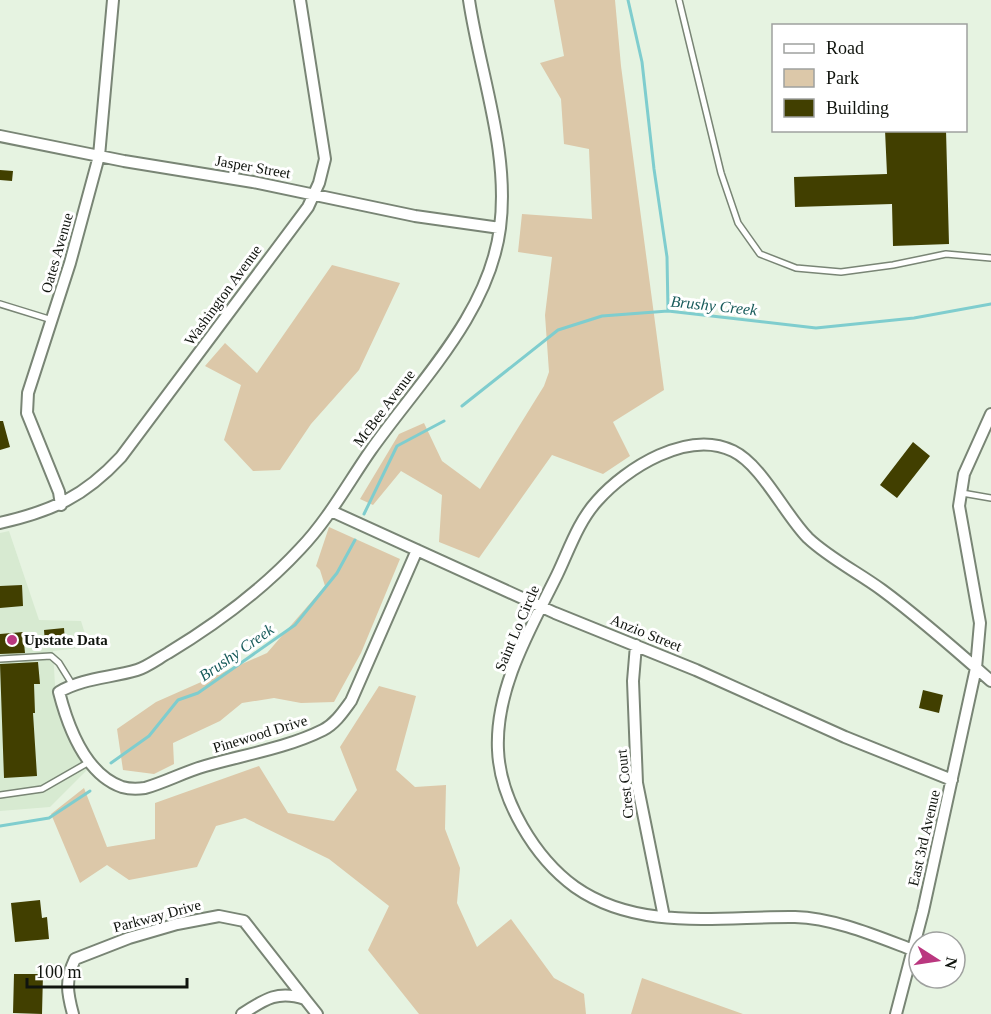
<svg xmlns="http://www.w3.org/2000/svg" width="991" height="1014" font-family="'Times New Roman',serif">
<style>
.built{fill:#d7ead1}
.green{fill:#dcc8a9}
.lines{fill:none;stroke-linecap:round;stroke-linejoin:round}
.stream{stroke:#7fcdce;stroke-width:3}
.building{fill:#413f00}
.lane-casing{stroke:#798575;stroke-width:8}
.street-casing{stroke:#798575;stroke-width:14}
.lane{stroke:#fff;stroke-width:5}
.street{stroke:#fff;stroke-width:10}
.poi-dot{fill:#ba377f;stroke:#fff;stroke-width:2}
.labels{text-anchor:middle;stroke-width:6;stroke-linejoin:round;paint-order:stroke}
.street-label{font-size:15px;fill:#10140e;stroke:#fff}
.poi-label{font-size:15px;font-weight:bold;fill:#10140e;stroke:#fff;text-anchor:start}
.water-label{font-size:16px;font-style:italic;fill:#185b5b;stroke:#fff}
</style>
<rect width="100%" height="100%" fill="#e6f3e1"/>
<path class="built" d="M9 531 39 620 81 621 89 647 53 651 56 702 87 770 50 807 0 811V533Z"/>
<path class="green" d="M554 0H615L621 66 664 390 613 422 630 456 603 474 552 455 479 558 439 542 442 495 401 471 373 505 360 499 399 434 424 423 442 461 480 489 544 386 549 372 545 315 552 257 518 252 522 214 592 219 589 149 564 144 561 99 540 63 564 56Z
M332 265 400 283 359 370 311 424 280 470 253 471 224 440 241 385 205 366 225 343 257 373Z
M329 527 400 559 361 653 334 702 301 703 274 698 242 703 220 721 173 743 174 764 154 774 123 770 117 729 156 702 267 653 325 586 320 570 316 566Z
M379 686 416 696 396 770 415 787 446 785 445 829 460 868 457 903 477 947 511 919 554 978 584 994 586 1014H419L368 950 389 906 329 859 245 818 216 826 197 867 129 880 107 865 80 883 51 814 84 788 107 847 155 839V803L259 766 288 813 334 821 357 790 340 747Z
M642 978 743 1014H631Z"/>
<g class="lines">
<path class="stream" d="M628 0 642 62 654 169 667 257 668 311
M462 406 558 330 602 316 668 311 816 328 914 318 991 304
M364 514 397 446 444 421
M111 763 149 736 178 700 198 693 295 625 337 573 355 540
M0 826 49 818 90 791"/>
</g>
<path class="building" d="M885 130H946L949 244 893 246 892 204 795 207 794 177 887 174Z
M0 170 13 171 12 181 0 180Z
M0 421H3L10 447 0 450Z
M913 442 930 456 897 498 880 485Z
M22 585 23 606 0 608V586Z
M64 628 65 642 45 643 44 630Z
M23 632 25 653 0 654V634Z
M38 662 40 684H34L35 713H33L37 776 4 778 0 664Z
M923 690 943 695 939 713 919 708Z
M40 900 42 918 47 917 49 939 15 942 11 903Z
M14 974H43L42 1014 13 1013Z"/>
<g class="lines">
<g class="lane-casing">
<path id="lane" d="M679 0 721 173 738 223 760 254 796 268 841 272 893 265 946 254 991 258
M0 304 52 320
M962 493 991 498
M0 659 51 656 59 663 72 684
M0 795 42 789 89 762"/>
</g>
<g class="street-casing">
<path id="street" d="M0 136 124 161 253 182 415 216 500 228
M61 505 59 492 27 413 28 393 70 263 99 156 113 0
M331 511 555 613 696 670 845 737 952 780
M0 523C52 511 84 497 121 457L308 207 319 183 325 159 300 0
M417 550 351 701C343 712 335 724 323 730 287 748 243 755 205 766 184 772 166 782 145 788 138 789 129 789 122 787 85 774 68 727 59 692 83 678 110 678 137 670 147 667 159 658 168 653 216 624 262 590 300 549 328 520 348 483 371 450 419 382 489 314 500 228 510 152 480 74 469 0
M636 645 633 681 637 783 664 917
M913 950C876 936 834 918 795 917 722 916 639 932 575 887 535 858 500 800 498 750 495 688 531 628 557 575 569 550 578 522 597 501 626 468 688 429 733 451 762 465 785 515 808 538 829 558 859 573 882 590 920 618 956 650 991 681
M305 999 317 1014
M73 1014C67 992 65 980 75 959L129 938 177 924 219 916 244 921 305 999C278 990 265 999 242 1014
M896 1014 923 911 976 668 980 623 959 506 964 474 991 414"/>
</g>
<use href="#lane" class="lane"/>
<use href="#street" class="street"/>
</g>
<circle class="poi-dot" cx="12" cy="640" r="6"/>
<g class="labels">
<g class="street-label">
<text transform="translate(253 167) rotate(10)" y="5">Jasper Street</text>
<text transform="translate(57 253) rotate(-74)" y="5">Oates Avenue</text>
<text transform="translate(223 295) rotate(-54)" y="5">Washington Avenue</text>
<text transform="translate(384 408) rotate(-53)" y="5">McBee Avenue</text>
<text transform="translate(517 628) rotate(-67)" y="5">Saint Lo Circle</text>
<text transform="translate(646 633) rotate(22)" y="5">Anzio Street</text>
<text transform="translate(260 734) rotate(-17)" y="5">Pinewood Drive</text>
<text transform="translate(625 784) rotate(-96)" y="5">Crest Court</text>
<text transform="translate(924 838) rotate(-77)" y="5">East 3rd Avenue</text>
<text transform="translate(157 916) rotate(-15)" y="5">Parkway Drive</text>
</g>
<g class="poi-label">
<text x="24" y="645">Upstate Data</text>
</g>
<g class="water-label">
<text transform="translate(714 305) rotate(6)" y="6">Brushy Creek</text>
<text transform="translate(236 652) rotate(-35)" y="6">Brushy Creek</text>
</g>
</g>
<rect x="772" y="24" width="195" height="108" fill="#ffffff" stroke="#9fa19f" stroke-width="1.5"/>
<rect x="784" y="44" width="30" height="9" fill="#ffffff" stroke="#9fa19f" stroke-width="1.5"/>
<text x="826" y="54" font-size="18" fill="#10140e">Road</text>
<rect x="784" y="69" width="30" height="18" fill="#dcc8a9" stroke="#9fa19f" stroke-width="1.5"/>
<text x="826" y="84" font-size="18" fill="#10140e">Park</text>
<rect x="784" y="99" width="30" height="18" fill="#413f00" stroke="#9fa19f" stroke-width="1.5"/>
<text x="826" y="114" font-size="18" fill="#10140e">Building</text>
<g transform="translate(937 960) rotate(102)"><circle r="28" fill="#ffffff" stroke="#9fa19f" stroke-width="1.5"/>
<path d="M0-4.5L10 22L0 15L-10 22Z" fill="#ba377f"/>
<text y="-9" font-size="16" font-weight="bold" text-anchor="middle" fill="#10140e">N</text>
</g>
<path d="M27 978v9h160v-9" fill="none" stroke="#10140e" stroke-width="3"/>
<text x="36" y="978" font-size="18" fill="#10140e" stroke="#ffffff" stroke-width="4.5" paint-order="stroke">100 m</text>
</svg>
